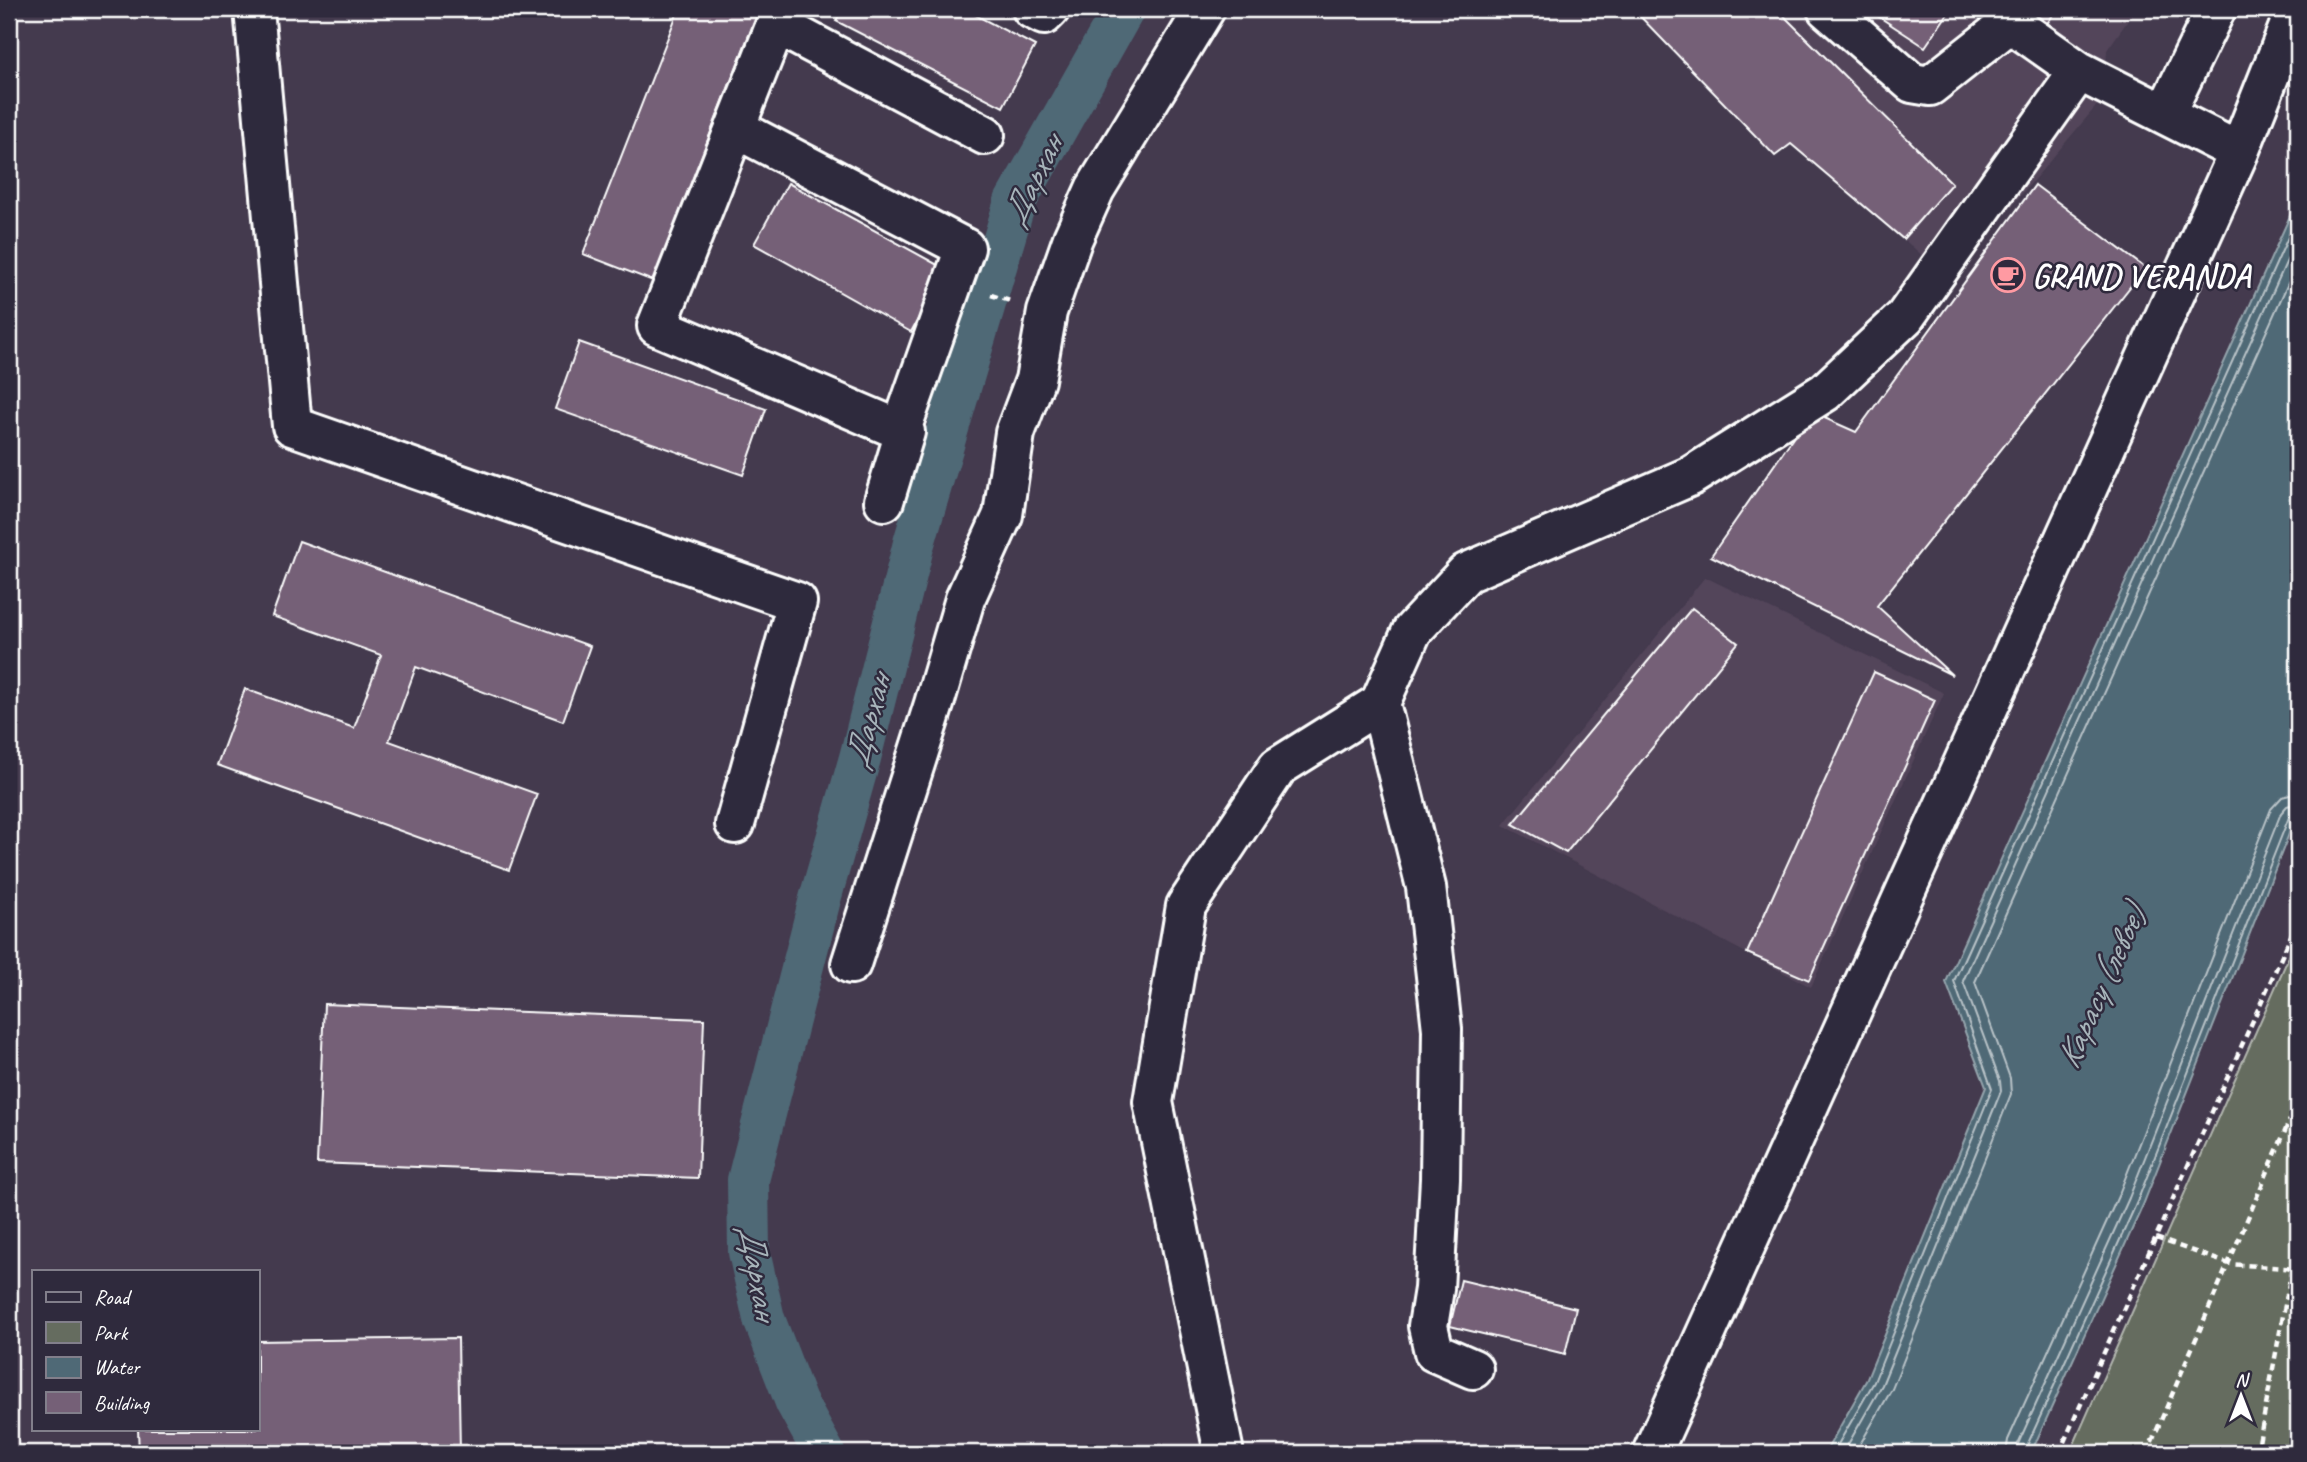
<svg xmlns="http://www.w3.org/2000/svg" width="2307" height="1462" font-family="Caveat,sans-serif">
<style>
.built{fill:#53455a}
.green{fill:#656c5f;stroke:#b2b6af;stroke-width:2}
.water{fill:#4f6976;stroke:#95a5ad;stroke-width:2}
.lines{fill:none;stroke-linecap:round;stroke-linejoin:round}
.shore{stroke:#b9c3c8;stroke-width:2}
.canal{stroke:#4f6976;stroke-width:42}
.building{fill:#756077;stroke:#fff;stroke-width:2}
.minor-casing{stroke:#fff;stroke-width:44}
.path{stroke:#fff;stroke-width:4.5;stroke-dasharray:7 5;stroke-linecap:butt}
.minor{stroke:#2f2a3d;stroke-width:38}
.labels{text-anchor:middle;stroke-width:5;stroke-linejoin:round;paint-order:stroke}
.poi-label{font-size:33px;font-weight:bold;fill:#fff;stroke:#2f2a3d;text-anchor:start}
.water-label{font-size:35px;font-style:italic;fill:#a7b4ba;stroke:#2f2a3d}
</style>
<rect width="100%" height="100%" fill="#443a4e"/>
<filter id="ink" filterUnits="userSpaceOnUse"><feTurbulence type="fractalNoise" baseFrequency=".0143" numOctaves="2"/><feDisplacementMap in="SourceGraphic" scale="14" xChannelSelector="R" yChannelSelector="G"/><feConvolveMatrix kernelMatrix="1 2 1 2 8 2 1 2 1" color-interpolation-filters="sRGB"/></filter>
<g filter="url(#ink)">
<path class="built" d="M1633 9H2136L2107 50 2104 97 1950 279 1792 144 1775 156Z
M1705 577 1944 693 1811 987 1503 825Z"/>
<path class="green" d="M2298 936V1453H2070Z"/>
<path class="water" d="M2298 198V811L2143 1205 2031 1453H1825L1867 1379 1986 1087 1946 982Z"/>
<g class="lines">
<path class="shore" d="M1833 1453 1874 1382 1992 1089 1954 981 2298 215
M1843 1453 1882 1385 2001 1091 2000 1081 1963 981 2298 236
M1855 1453 1892 1389 2011 1094 2010 1078 1975 982 2298 261
M2006 1453 2008 1440 2119 1194 2271 809 2282 797 2298 793
M2016 1453 2018 1444 2129 1198 2281 813 2287 806 2298 803
M2025 1453 2026 1448 2137 1202 2289 817 2293 813 2298 812"/>
<path class="canal" d="M824 1453 796 1402 764 1319 749 1252 748 1180 820 899 860 758 914 543 1015 202 1124 9"/>
</g>
<path class="building" d="M679 9H759L653 281 583 254Z
M842 9H964L1035 46 1003 107 836 21Z
M1633 9H1779L1787 19 1952 183 1903 239 1791 144 1775 156Z
M1867 9H1951L1925 47Z
M2022 9H2057L2046 25Z
M788 183 945 269 911 332 754 244Z
M2035 185 2145 268 1877 606 1952 675 1711 556 1811 412 1856 432Z
M579 342 766 409 743 475 555 409Z
M299 541 590 646 563 721 416 667 389 741 537 794 509 870 217 765 245 689 354 728 381 655 272 616Z
M1692 608 1738 643 1566 853 1513 824Z
M1874 672 1935 700 1809 980 1747 953Z
M324 1004 704 1019 698 1178 317 1163Z
M1461 1280 1576 1308 1565 1354 1450 1326Z
M458 1338 460 1453H139L138 1429H257V1341Z"/>
<g class="lines">
<g class="minor-casing">
<path id="minor" d="M254 9 292 426 797 602 735 824
M782 9 657 326 905 432 884 501
M1032 9 1044 15 1050 9
M1827 9 1912 83 1930 86 2001 30 2010 27 2018 28 2079 71
M776 24 985 135
M2165 114 2216 9
M735 128 965 248 901 430
M851 964 934 704 965 599 1003 515 1015 433 1035 380 1047 312 1073 238 1095 189 1205 9
M1473 1369 1434 1352 1428 1326 1434 1289 1440 1179 1442 1029 1426 887 1380 703 1412 631 1466 573 1691 476 1825 392 1905 317 2079 71 2239 152
M1223 1448 1153 1102 1186 906 1278 767 1380 703
M1652 1453 2239 152 2296 9"/>
</g>
<path class="path" d="M991 295 1010 301
M2156 1238 2229 1264 2298 1269
M2059 1453 2298 920
M2147 1453 2298 1101
M2257 1453 2292 1268"/>
<use href="#minor" class="minor"/>
</g>
</g>
<defs>
<g id="cafe-ring" transform="scale(1.75)"><circle r="9.5" fill="#2f2a3d" stroke="#ff9aa2" stroke-width="1.5"/><path d="M-5.5-4.5H6V0H3Q3 3.5 0 3.5H-2.5Q-5.5 3.5-5.5 0ZM3-3.2v2h1.7v-2ZM-6 4.5H4V6H-6Z" fill="#ff9aa2"/></g>
</defs>
<g fill-rule="evenodd">
<use href="#cafe-ring" x="2008" y="275"/>
</g>
<g class="labels">
<g class="poi-label">
<text x="2032" y="287">GRAND VERANDA</text>
</g>
<g class="water-label">
<text transform="translate(1032 180) rotate(-64)" y="12">Дархан</text>
<text transform="translate(867 721) rotate(-75)" y="12">Дархан</text>
<text transform="translate(2100 987) rotate(-66)" y="12">Карасу (левое)</text>
<text transform="translate(759 1272) rotate(80)" y="12">Дархан</text>
</g>
</g>
<rect width="2307" height="1462" fill="none" stroke="#2f2a3d" stroke-width="35"/>
<rect x="18" y="18" width="2272" height="1427" fill="none" stroke="#fff" stroke-width="2.5" filter="url(#ink)"/>
<rect x="32" y="1270" width="228" height="161" fill="#2f2a3d" stroke="#827f8b" stroke-width="2"/>
<rect x="46" y="1292" width="35" height="10" fill="#2f2a3d" stroke="#827f8b" stroke-width="2"/>
<text x="94" y="1304" font-size="21" fill="#ffffff">Road</text>
<rect x="46" y="1322" width="35" height="21" fill="#656c5f" stroke="#827f8b" stroke-width="2"/>
<text x="94" y="1340" font-size="21" fill="#ffffff">Park</text>
<rect x="46" y="1357" width="35" height="21" fill="#4f6976" stroke="#827f8b" stroke-width="2"/>
<text x="94" y="1374" font-size="21" fill="#ffffff">Water</text>
<rect x="46" y="1392" width="35" height="21" fill="#756077" stroke="#827f8b" stroke-width="2"/>
<text x="94" y="1410" font-size="21" fill="#ffffff">Building</text>
<g transform="translate(2241 1396)" stroke="#2f2a3d" stroke-width="5" paint-order="stroke">
<path d="M0-5L12 26L0 18L-12 26Z" fill="#ffffff"/>
<text y="-10" font-size="19" font-weight="bold" text-anchor="middle" fill="#ffffff">N</text>
</g>
</svg>
